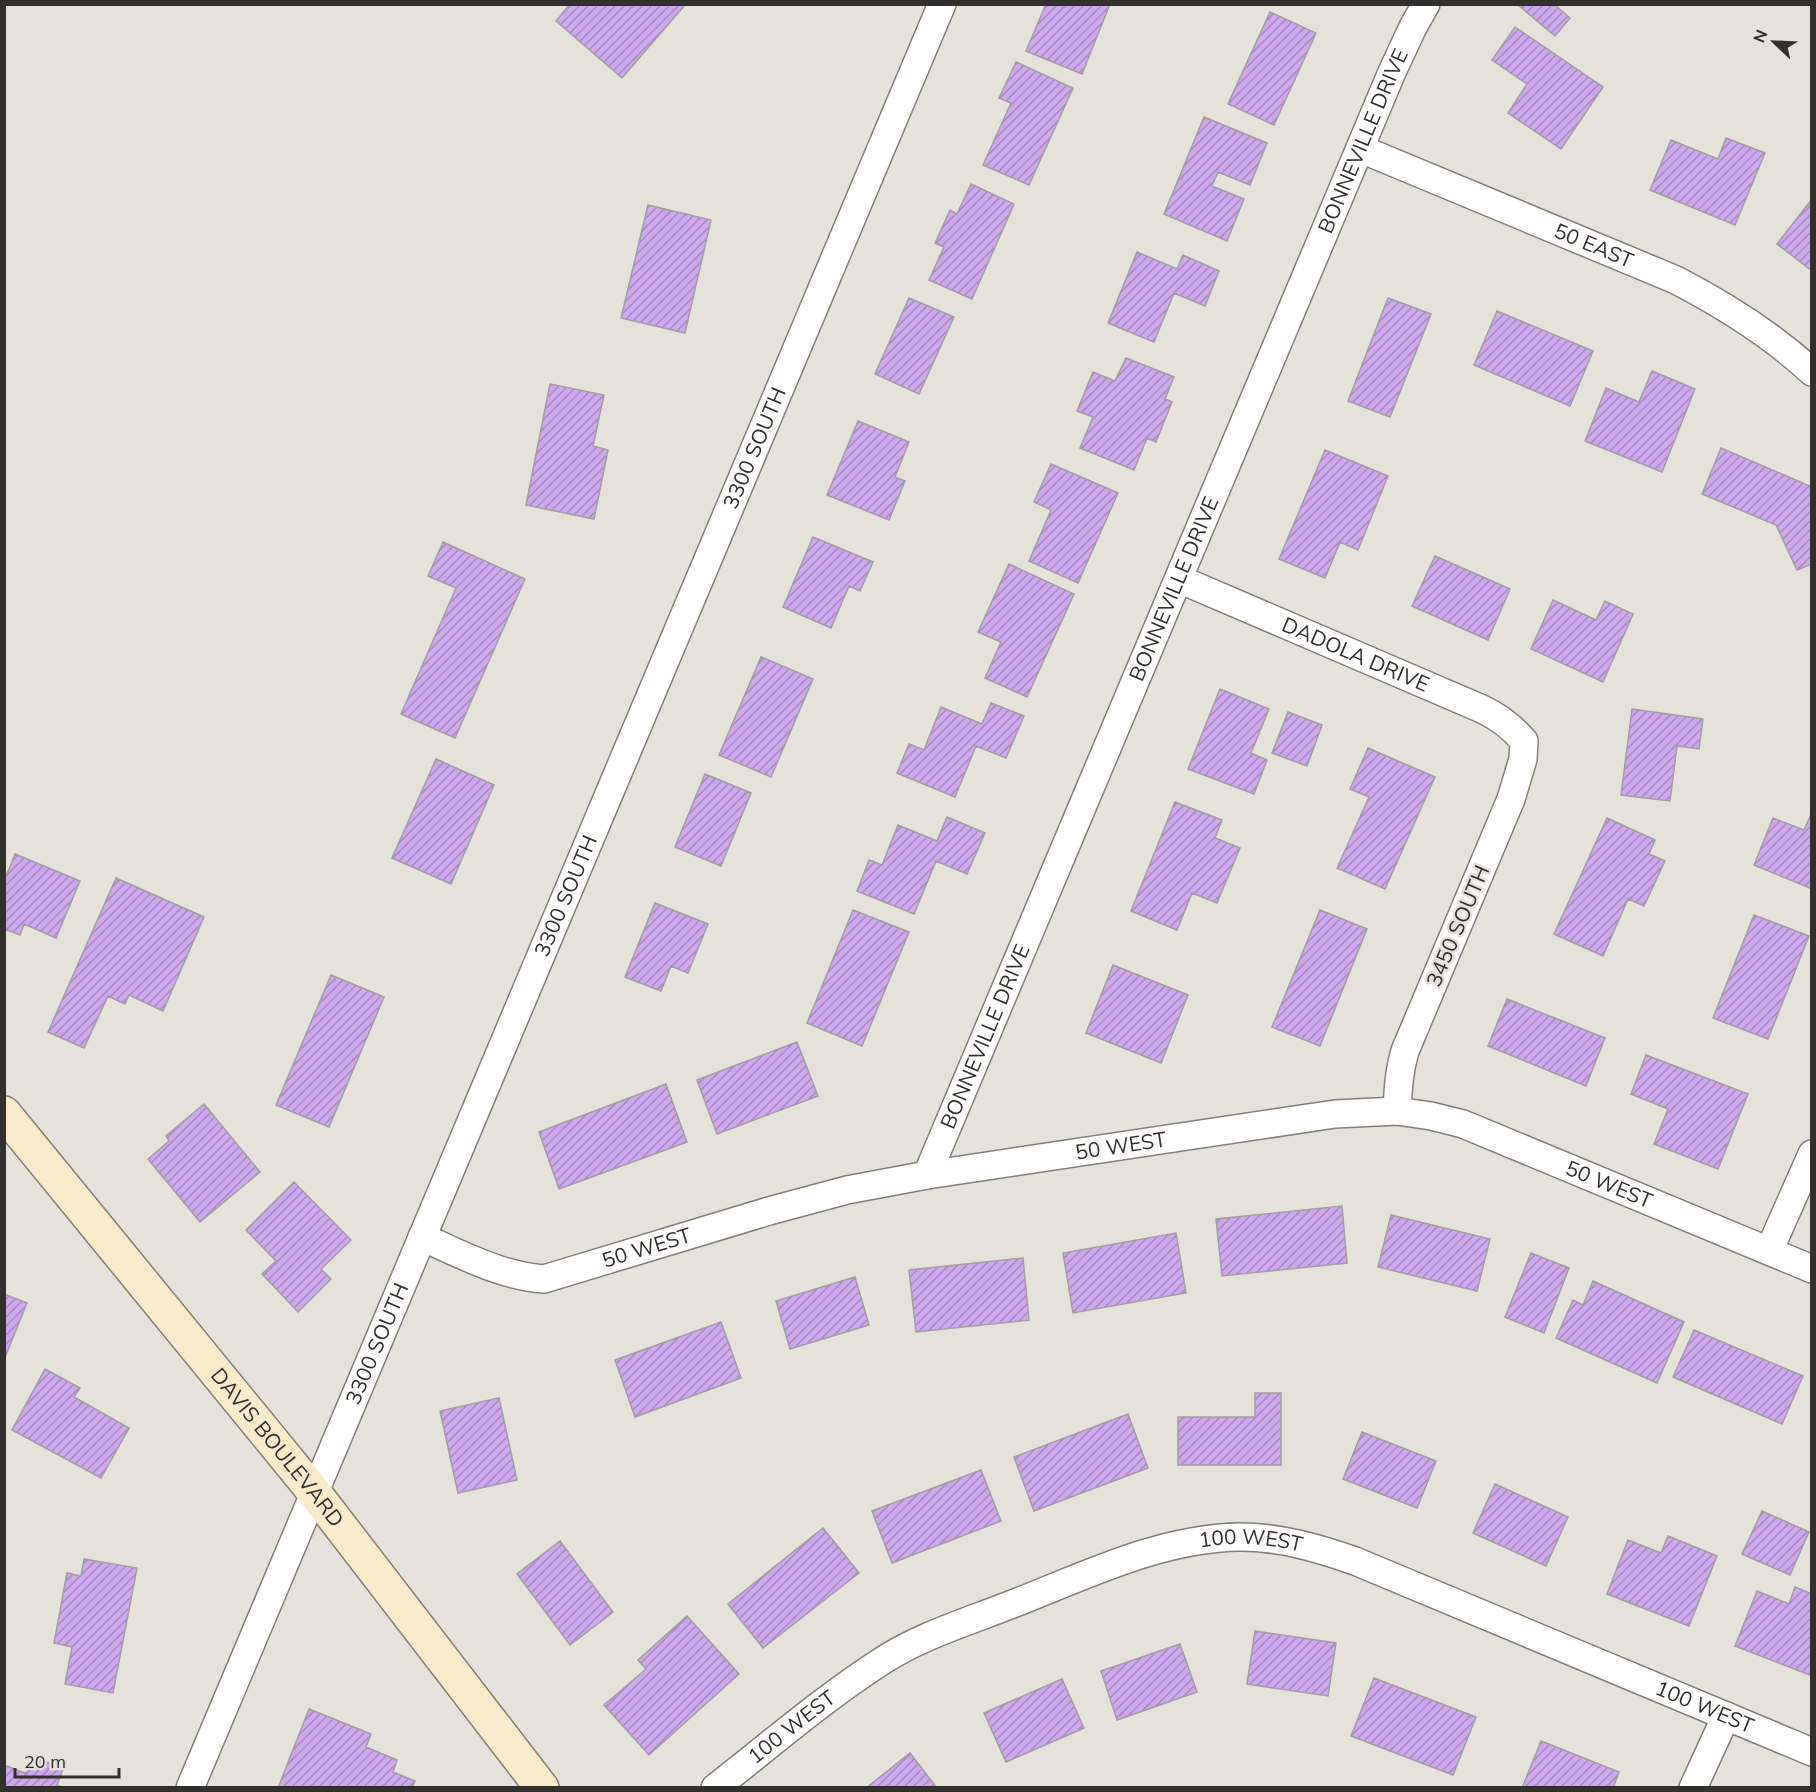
<svg xmlns="http://www.w3.org/2000/svg" width="1816" height="1792" font-family="Mulish,sans-serif">
<style>
.building{fill:url(#building-hatch);stroke:#a19ea4;stroke-width:1.5}
.lines{fill:none;stroke-linecap:round;stroke-linejoin:round}
.street-casing{stroke:#827f79;stroke-width:30}
.secondary-casing{stroke:#827f79;stroke-width:36}
.street{stroke:#fff;stroke-width:27}
.secondary{stroke:#f9eac9;stroke-width:33}
.labels{text-anchor:middle;stroke-width:5;stroke-linejoin:round;paint-order:stroke}
.street-label{font-size:21px;fill:#31302d;stroke:#e5e2db}
</style>
<defs>
<pattern id="building-hatch" width="6" height="6" patternUnits="userSpaceOnUse" patternTransform="scale(1.5)"><rect width="6" height="6" fill="#cea8ed"/><path d="M-1 1l2-2M0 6l6-6M5 7l2-2" fill="none" stroke="#a889c0"/></pattern>
</defs>
<rect width="100%" height="100%" fill="#e5e2db"/>
<path class="building" d="M570 4H684L685 5 622 78 556 21Z
M1046 4H1110L1082 74 1026 51Z
M1517 4H1554L1570 18 1555 36Z
M1270 12 1316 33 1274 125 1228 104Z
M1515 27 1603 87 1561 149 1508 113 1527 84 1492 60Z
M1016 62 1073 88 1029 185 983 165 1011 103 999 98Z
M1204 117 1267 143 1250 185 1218 172 1212 186 1244 199 1227 241 1164 214Z
M1726 138 1765 153 1735 225 1650 190 1671 140 1718 159Z
M971 184 1014 204 972 299 929 280 944 247 935 243 950 210 957 214Z
M1812 199V271L1777 244Z
M648 205 711 220 685 333 621 318Z
M1137 252 1177 269 1183 255 1219 271 1205 306 1174 293 1154 342 1108 323Z
M909 298 954 317 919 394 875 374Z
M1388 298 1431 314 1390 417 1348 401Z
M1497 311 1593 351 1570 406 1474 365Z
M1126 358 1174 377 1165 399 1172 402 1156 442 1147 438 1134 470 1080 448 1093 417 1077 411 1093 372 1115 381Z
M1652 371 1695 389 1662 472 1585 441 1606 388 1639 402Z
M550 384 604 395 593 446 608 450 594 519 526 505Z
M858 421 909 442 895 477 905 481 889 520 827 495Z
M1721 448 1812 487V564L1797 570 1776 525 1702 494Z
M1325 450 1388 476 1358 550 1340 542 1325 578 1279 559Z
M1051 464 1118 493 1078 583 1029 561 1051 510 1034 502Z
M813 537 873 562 860 591 849 586 831 628 783 607Z
M443 542 525 579 455 738 401 714 456 588 428 576Z
M1435 556 1510 589 1488 640 1412 606Z
M1009 564 1074 594 1027 697 985 678 1001 642 978 632Z
M1553 600 1596 620 1605 601 1633 614 1603 682 1531 649Z
M761 657 813 679 771 777 719 755Z
M1220 689 1269 709 1251 753 1267 760 1254 794 1188 769Z
M991 703 1024 716 1006 758 976 746 955 797 897 773 909 744 924 750 941 707 982 724Z
M1632 709 1703 719 1699 749 1677 746 1670 801 1621 795Z
M1288 712 1322 725 1307 766 1272 753Z
M1368 748 1435 777 1385 889 1337 868 1369 797 1350 789Z
M436 759 494 785 451 884 392 858Z
M705 774 751 793 721 866 675 847Z
M1175 802 1222 820 1215 838 1240 848 1217 903 1192 893 1177 930 1131 911Z
M1812 812V889L1754 865 1773 818 1804 830Z
M947 817 985 833 967 874 936 861 914 914 857 891 869 860 882 865 898 825 937 841Z
M1607 818 1655 840 1649 854 1665 861 1644 906 1628 899 1603 956 1554 934Z
M15 854 80 881 56 938 24 924 20 935 4 929V873L7 874Z
M116 878 204 917 163 1011 129 995 125 1004 108 996 84 1048 48 1032Z
M655 903 708 924 688 973 671 966 661 991 625 977Z
M853 910 909 932 862 1046 807 1023Z
M1320 910 1367 929 1320 1046 1272 1027Z
M1754 915 1809 936 1768 1039 1713 1018Z
M1113 965 1188 995 1161 1063 1086 1033Z
M331 975 384 997 329 1127 276 1105Z
M1507 999 1605 1038 1586 1086 1488 1046Z
M797 1042 818 1096 717 1134 697 1080Z
M1646 1055 1748 1094 1718 1169 1654 1144 1668 1109 1631 1094Z
M666 1084 687 1142 559 1189 539 1132Z
M204 1104 260 1172 200 1222 148 1159 169 1141 166 1136Z
M294 1182 351 1240 321 1269 331 1279 298 1312 262 1274 276 1261 246 1230Z
M1342 1206 1347 1263 1222 1276 1216 1219Z
M1391 1215 1490 1239 1477 1291 1378 1267Z
M1176 1233 1186 1293 1073 1313 1063 1253Z
M1531 1253 1569 1268 1544 1333 1505 1317Z
M1023 1258 1029 1320 916 1332 909 1270Z
M855 1277 869 1325 790 1349 776 1301Z
M1593 1281 1684 1322 1657 1383 1556 1338 1573 1300 1583 1305Z
M4 1294 27 1303 4 1360Z
M721 1322 741 1378 635 1417 615 1360Z
M1694 1330 1803 1376 1782 1424 1673 1377Z
M45 1369 80 1388 74 1397 129 1428 101 1478 12 1430Z
M1255 1393H1281V1465H1178V1417H1255Z
M499 1398 517 1480 458 1493 440 1411Z
M1128 1414 1148 1468 1034 1511 1014 1457Z
M1362 1432 1436 1461 1417 1508 1343 1479Z
M981 1470 1001 1521 892 1563 872 1511Z
M1495 1484 1568 1517 1546 1566 1473 1533Z
M1762 1511 1809 1532 1790 1575 1742 1554Z
M823 1528 859 1573 763 1648 728 1604Z
M1668 1536 1717 1556 1689 1626 1607 1594 1628 1540 1661 1553Z
M560 1541 613 1612 570 1645 517 1574Z
M84 1559 137 1568 113 1693 65 1684 72 1647 54 1643 67 1573 81 1576Z
M1795 1587 1812 1594V1676L1735 1646 1757 1591 1789 1604Z
M687 1616 739 1674 649 1755 604 1705 646 1669 638 1660Z
M1255 1631 1336 1643 1328 1696 1247 1684Z
M1180 1644 1197 1692 1117 1720 1101 1671Z
M1374 1678 1476 1717 1453 1775 1351 1736Z
M1062 1679 1084 1728 1006 1762 984 1713Z
M309 1709 371 1734 366 1747 397 1760 393 1772 415 1781 412 1788H278Z
M1541 1741 1619 1772 1613 1788H1522Z
M910 1753 937 1788H866Z
M32 1756 63 1769 57 1785 64 1788H4V1765L25 1773Z"/>
<g class="lines">
<g class="street-casing">
<g id="street">
<path id="s1" d="M1361 149 1676 280C1726 306 1771 334 1812 372"/>
<path id="s2" d="M1179 579 1482 709C1499 717 1511 726 1524 741L1523 759 1511 799 1405 1051C1399 1071 1398 1090 1397 1111"/>
<path id="s3" d="M927 1175 1392 72 1413 27 1426 4"/>
<path id="s4" d="M422 1237C460 1254 501 1276 544 1279L769 1211 847 1190 927 1175 1335 1114 1397 1111 1431 1116 1463 1124 1812 1269"/>
<path d="M1769 1251 1812 1154"/>
<path id="s5" d="M190 1788 942 4"/>
<path id="s6" d="M715 1788C770 1745 823 1699 882 1661 922 1635 970 1621 1015 1603 1087 1575 1161 1538 1240 1537 1280 1537 1318 1548 1355 1561L1812 1752"/>
<path d="M1693 1788 1726 1716"/>
</g>
</g>
<g class="secondary-casing">
<g id="secondary">
<path id="s7" d="M4 1113 314 1492 542 1788"/>
</g>
</g>
<use href="#street" class="street"/>
<use href="#secondary" class="secondary"/>
</g>
<g class="labels">
<g class="street-label">
<text dy="7" stroke="none"><textPath href="#s3" startOffset="1122">BONNEVILLE DRIVE</textPath></text>
<text dy="7" stroke="none"><textPath href="#s1" startOffset="252">50 EAST</textPath></text>
<text dy="7" stroke="none"><textPath href="#s5" startOffset="1454">3300 SOUTH</textPath></text>
<text dy="7" stroke="none"><textPath href="#s3" startOffset="636">BONNEVILLE DRIVE</textPath></text>
<text dy="7" stroke="none"><textPath href="#s2" startOffset="192">DADOLA DRIVE</textPath></text>
<text dy="7" stroke="none"><textPath href="#s5" startOffset="968">3300 SOUTH</textPath></text>
<text transform="translate(1458 926) rotate(-67)" y="7">3450 SOUTH</text>
<text dy="7" stroke="none"><textPath href="#s3" startOffset="150">BONNEVILLE DRIVE</textPath></text>
<text dy="7" stroke="none"><textPath href="#s4" startOffset="723">50 WEST</textPath></text>
<text dy="7" stroke="none"><textPath href="#s4" startOffset="1227">50 WEST</textPath></text>
<text dy="7" stroke="none"><textPath href="#s4" startOffset="237">50 WEST</textPath></text>
<text dy="7" stroke="none"><textPath href="#s5" startOffset="482">3300 SOUTH</textPath></text>
<text dy="7" stroke="none"><textPath href="#s7" startOffset="432">DAVIS BOULEVARD</textPath></text>
<text dy="7" stroke="none"><textPath href="#s6" startOffset="602">100 WEST</textPath></text>
<text dy="7" stroke="none"><textPath href="#s6" startOffset="1088">100 WEST</textPath></text>
<text dy="7" stroke="none"><textPath href="#s6" startOffset="98">100 WEST</textPath></text>
</g>
</g>
<rect width="1816" height="1792" fill="none" stroke="#31302d" stroke-width="12"/>
<g transform="translate(1774 42) rotate(293)" stroke="#e5e2db" stroke-width="4.5" paint-order="stroke">
<path d="M0-4.5L10 22L0 15L-10 22Z" fill="#31302d"/>
<text y="-9" font-size="16" font-weight="bold" text-anchor="middle" fill="#31302d">N</text>
</g>
<path d="M15 1768v9h104v-9" fill="none" stroke="#31302d" stroke-width="3"/>
<text x="24" y="1768" font-size="18" fill="#31302d" stroke="#e5e2db" stroke-width="4.5" paint-order="stroke">20 m</text>
</svg>
